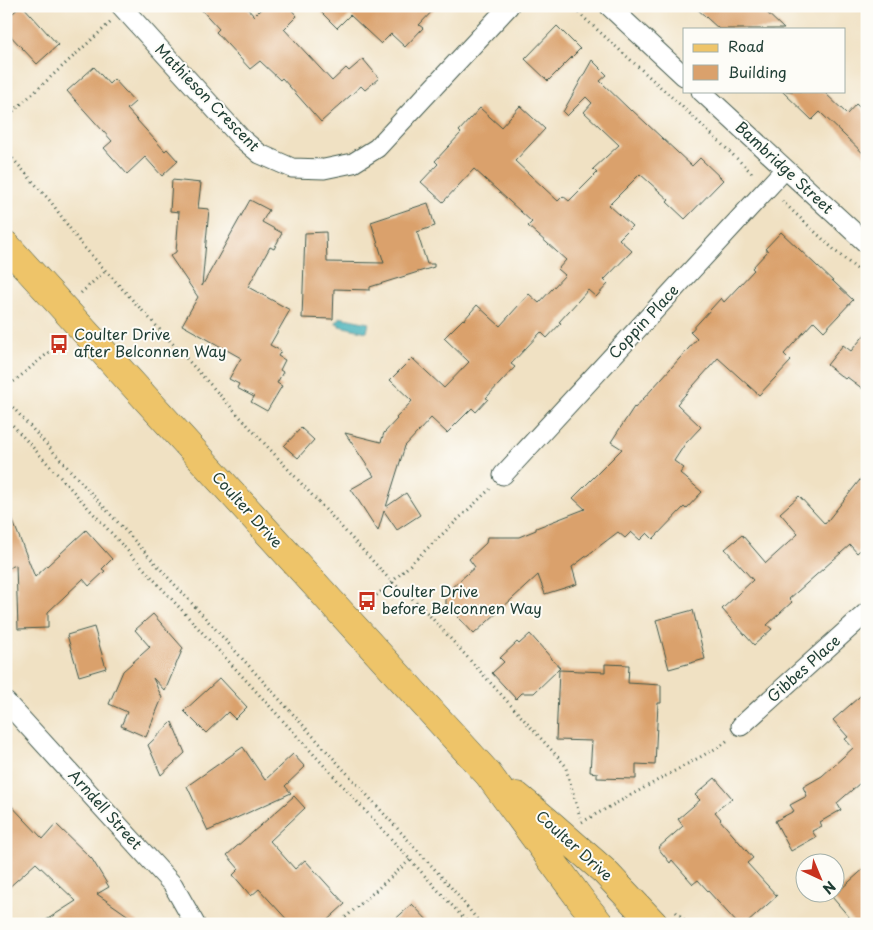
<svg xmlns="http://www.w3.org/2000/svg" width="873" height="930" font-family="'Playpen Sans',sans-serif">
<style>
.water{fill:#3cadb6;stroke:#2e7575}
.building{fill:#daa16c}
.lines{fill:none;stroke-linecap:round;stroke-linejoin:round}
.street-casing{stroke:#3e5649;stroke-width:21}
.primary-casing{stroke:#3e5649;stroke-width:29}
.path{stroke:#3e5649;stroke-width:3;stroke-dasharray:1 4;stroke-linecap:butt}
.street{stroke:#fff;stroke-width:19}
.primary{stroke:#eec469;stroke-width:28}
.labels{text-anchor:middle;stroke-width:4;stroke-linejoin:round;paint-order:stroke}
.street-label{font-size:15px;fill:#1f3d34;stroke:#fdfcf7}
.poi-label{font-size:15px;fill:#1f3d34;stroke:#fdfcf7;text-anchor:start}
</style>
<rect width="100%" height="100%" fill="#fdfcf7"/>
<filter id="ink" filterUnits="userSpaceOnUse"><feTurbulence type="fractalNoise" baseFrequency=".02" numOctaves="2"/><feDisplacementMap in="SourceGraphic" scale="10" xChannelSelector="R" yChannelSelector="G"/><feConvolveMatrix kernelMatrix="1 2 1 2 8 2 1 2 1" color-interpolation-filters="sRGB"/></filter>
<filter id="wash" filterUnits="userSpaceOnUse"><feTurbulence type="fractalNoise" baseFrequency=".0096" numOctaves="4" result="noise"/><feDisplacementMap in="SourceGraphic" scale="20" xChannelSelector="R" yChannelSelector="G"/><feGaussianBlur stdDeviation="1.12" result="paint"/><feColorMatrix in="noise" values="0 0 0 0 0 0 0 0 0 0 0 0 0 0 0 0 0 1.4 0 .05"/><feComposite in="paint" operator="in"/></filter>
<g filter="url(#wash)">
<rect width="100%" height="100%" fill="#f0e1c3"/>
<path class="water" d="M339 317 369 323 367 332 339 326V324L336 323V321L339 320Z"/>
<g id="blocks">
<path class="building" d="M21 6H23L58 45 37 64 6 31V19Z
M198 6H245L254 16 264 6H288L297 16 284 29 332 81 346 68 349 71 363 59 379 78 365 90 361 86 321 122 282 78 280 80 260 61 250 69 216 32 219 29Z
M315 6H437L419 25 423 28 405 47 391 34 381 44 350 15 337 28Z
M694 6H760L784 29H719Z
M557 26 580 49 548 81 525 59Z
M592 60 607 75 600 81 631 111 632 110 692 166 700 158 723 180 685 219 667 202 669 200 640 174 609 205 632 226 619 239 632 251 604 280 608 284 596 297 588 290 559 322 561 323 547 338 541 332 511 364 515 367 486 398 488 399 476 412 472 408 447 433 431 418 405 446 386 507 406 493 420 515 397 530 384 511 378 531 351 489 374 476 345 433 381 442 384 433 397 419 396 418 412 401 390 380 412 358 444 388 469 362 444 338 463 319 464 320 477 305 500 326 529 294 539 303 565 275 558 269 566 260 528 226 532 222 474 169 443 202 421 182 438 164 435 161 461 133 459 131 480 108 501 127 520 106 545 129 515 161 558 201 563 196 569 201 597 173 593 169 619 145 584 112 592 103 586 97 567 116 563 112Z
M94 67 109 84 114 79 135 102 127 109 165 151 167 149 178 161 162 176 145 157 127 174 104 148 112 141 67 91Z
M782 91H823L847 114 856 104 867 114V157L820 112 812 120Z
M172 180 201 183 198 208 209 209 202 286 250 200 269 210 262 222 282 233 274 249 270 247 248 287 290 310 270 345 281 351 278 356 285 360 280 370 283 372 277 383 282 386 267 411 251 402 254 397 237 388 239 384 229 379 241 358 182 325 198 297 170 256 176 252 179 212 170 211Z
M428 203 435 226 417 232 427 264H434V267L370 287V290L334 289 333 319 302 318 305 233 326 232 327 262 384 263 371 222Z
M781 232 853 300 824 331 814 321 784 354 791 361 759 395 718 358 677 404 701 427 685 444 674 461 684 468 680 473 702 492 686 509 684 507 653 539 647 533 640 540 631 532 625 538 618 532 572 567 577 584 545 594 538 575 474 634 446 604V595L452 590 451 588 475 567 469 559 486 543 487 537H519L536 530V528L585 509 573 498 622 449 611 442 634 407 635 408 697 339 690 332 721 298 724 302 754 270 752 268 768 251 765 249Z
M867 332V392L847 377 845 379 827 365 843 345 851 351Z
M301 428 314 440 298 458 284 446Z
M867 471V544L857 553 850 545 789 599 792 602 767 625 772 629 754 645 722 609 753 580 725 549 742 535 766 563 798 534 780 513 799 496 825 524Z
M7 506 35 577 86 530 112 559 102 569 105 571 89 586 83 579 48 612V628L18 629 16 565 6 569V507Z
M693 610 705 659 669 669 656 620Z
M153 614 183 648 165 691 153 678 162 698 146 737 121 726 127 712 109 704 123 671 150 647 135 630Z
M94 627 106 668 79 676 67 635Z
M530 634 560 668 534 693H522L516 699 492 673 504 662 500 658 517 642 519 644Z
M605 664 629 665 628 683 661 685V703H658L655 765 636 764V779L597 778V773L590 772 592 741 556 740 559 670 605 672Z
M220 678 247 707 235 719 228 712 206 733 184 711Z
M867 690V777L837 803 841 810 820 822 822 826 812 831 816 837 791 851 775 821 794 811 790 805 807 796 803 787 822 776 853 748 845 739 848 737 833 720Z
M172 722 185 753 161 775 148 745Z
M243 747 265 780 293 754 305 767 285 786 291 793 208 831 187 786Z
M715 778 732 798 715 812 721 819 720 820 753 858 747 863 777 896 746 924H738L698 880 693 884 672 860 670 863 658 848 683 826 678 819 700 800 695 795Z
M294 796 305 808 270 841 295 869 305 860 345 904 323 924H291L259 889 251 896 233 875 239 869 227 855Z
M6 800 43 839 56 824 92 859 109 887 97 894 140 924H40L76 901 36 863 6 890Z
M867 866V924H855L832 897Z
M412 904 431 924H390Z"/>
</g>
</g>
<g filter="url(#ink)">
<use href="#blocks" fill-opacity="0" stroke="#3e5649" stroke-width="1"/>
<g class="lines">
<g class="street-casing">
<path id="street" d="M121 6 241 138 260 154 292 168 324 169 353 163 377 148 509 6
M609 6 684 76
M701 91 867 244
M503 475 785 169
M6 702 173 885 195 924
M741 726 867 612"/>
</g>
<g class="primary-casing">
<path id="primary" d="M6 245 488 774 583 903 600 924
M517 796 547 821 604 871 654 924"/>
</g>
<path class="path" d="M571 6 686 110 753 174
M6 118 111 22
M6 151 51 202 81 244 392 582 420 605 565 765 580 817
M782 201 842 257 867 277
M81 293 106 270
M6 388 59 344
M6 400 450 886 481 924
M6 418 469 924
M365 605 392 582 490 489
M582 822 722 745 729 739
M676 912 689 924
M338 924 410 860"/>
<use href="#street" class="street"/>
<use href="#primary" class="primary"/>
</g>
</g>
<defs>
<g id="bus-bare" transform="scale(1.5)"><path d="M-5-6H5V4H4V6H2V4H-2V6H-4V4H-5ZM-3.5-4V0h7V-4ZM-3.5 1.2v1.5H-2V1.2ZM2 1.2v1.5H3.5V1.2Z" fill="#c8321e" stroke="#fdfcf7" stroke-width="2.5" paint-order="stroke"/></g>
</defs>
<g fill-rule="evenodd">
<use href="#bus-bare" x="59" y="344"/>
<use href="#bus-bare" x="367" y="601"/>
</g>
<g class="labels">
<g class="street-label">
<text transform="translate(207 98) rotate(46)" y="5">Mathieson Crescent</text>
<text transform="translate(784 168) rotate(43)" y="5">Bambridge Street</text>
<text transform="translate(644 322) rotate(-47)" y="5">Coppin Place</text>
<text transform="translate(247 510) rotate(48)" y="5">Coulter Drive</text>
<text transform="translate(804 669) rotate(-42)" y="5">Gibbes Place</text>
<text transform="translate(105 810) rotate(48)" y="5">Arndell Street</text>
<text transform="translate(574 846) rotate(42)" y="5">Coulter Drive</text>
</g>
<g class="poi-label">
<text x="74" y="340">Coulter Drive<tspan x="74" dy="17">after Belconnen Way</tspan></text>
<text x="382" y="597">Coulter Drive<tspan x="382" dy="17">before Belconnen Way</tspan></text>
</g>
</g>
<rect width="873" height="930" fill="none" stroke="#fdfcf7" stroke-width="25"/>
<rect x="683" y="28" width="162" height="65" fill="#fdfcf7" stroke="#a4b0a9"/>
<rect x="693" y="44" width="25" height="8" fill="#eec469" stroke="#a4b0a9"/>
<text x="728" y="52" font-size="15" fill="#1f3d34">Road</text>
<rect x="693" y="65" width="25" height="15" fill="#daa16c" stroke="#a4b0a9"/>
<text x="728" y="78" font-size="15" fill="#1f3d34">Building</text>
<g transform="translate(820 878) rotate(136)"><circle r="24" fill="#fdfcf7" stroke="#a4b0a9"/>
<path d="M0-4L9 19L0 12L-9 19Z" fill="#c8321e"/>
<text y="-8" font-size="14" font-weight="bold" text-anchor="middle" fill="#1f3d34">N</text>
</g>
</svg>
